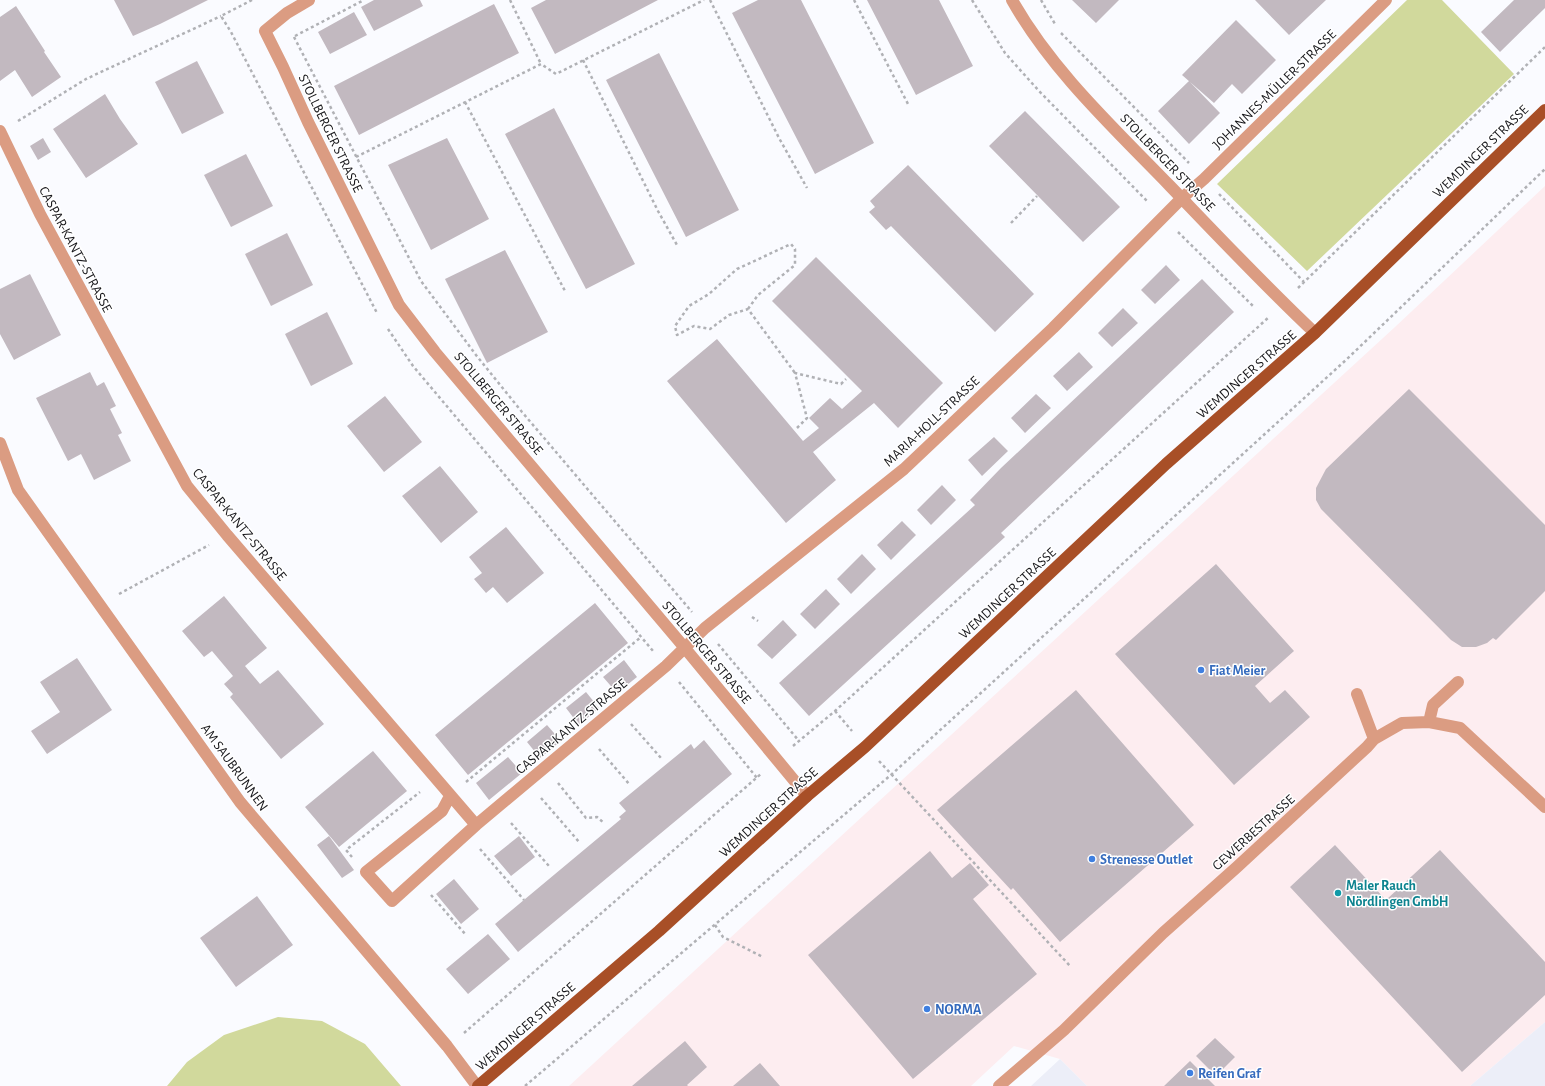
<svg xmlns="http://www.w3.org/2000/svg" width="1545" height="1086" font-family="'Alegreya Sans',sans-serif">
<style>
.commercial{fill:#fdedf0}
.built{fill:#eceef8}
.green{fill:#d1d99c}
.building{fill:#c2b9c0}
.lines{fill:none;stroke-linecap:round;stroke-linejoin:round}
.path{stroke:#b0b1b5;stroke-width:2.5;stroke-dasharray:3 3;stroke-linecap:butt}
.minor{stroke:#db9c82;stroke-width:12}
.major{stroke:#a84f27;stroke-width:12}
.shop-dot{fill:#3f7fe0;stroke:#fff;stroke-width:1.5}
.culture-dot{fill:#0f9aa8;stroke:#fff;stroke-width:1.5}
.labels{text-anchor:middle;stroke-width:3;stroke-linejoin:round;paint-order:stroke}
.street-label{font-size:14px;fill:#18181c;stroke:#fff}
.shop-label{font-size:14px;font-weight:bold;fill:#366cbe;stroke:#fff;text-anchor:start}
.culture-label{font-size:14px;font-weight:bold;fill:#0d838f;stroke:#fff;text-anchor:start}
</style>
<rect width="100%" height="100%" fill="#fafbff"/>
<path class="commercial" d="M1545 186V1022L1470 1086H1087L1060 1059 1014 1046 971 1086H569L1395 327Z"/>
<path class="built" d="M1545 1022V1086H1470Z
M1060 1059 1087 1086H1031Z"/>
<path class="green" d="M1407 0H1442L1514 74 1307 271 1217 184Z
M278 1017 322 1021 365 1044 401 1086H167L187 1062 224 1035Z"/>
<path class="building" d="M114 0H208L160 24 133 36Z
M374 0H420L423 6 374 31 361 7Z
M546 0H658L555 54 531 8Z
M758 0H801L874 143 815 174 732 13Z
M867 0H939L973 66 916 95Z
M1072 0H1119L1096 23Z
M1255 0H1326L1289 35Z
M1514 0H1545V8L1500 52 1481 32Z
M494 4 519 53 359 135 334 86Z
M16 6 45 51 44 52 61 77 32 97 15 70 0 81V17Z
M354 12 367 35 330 54 318 32Z
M1236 20 1276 60 1242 94 1232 84 1214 103 1182 75Z
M659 53 739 210 686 237 606 80Z
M197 61 224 113 182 134 155 82Z
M1189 81 1220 113 1189 144 1158 111Z
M105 94 120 119 138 144 86 178 53 129Z
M554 108 635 264 586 289 505 134Z
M1025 111 1120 207 1083 242 989 146Z
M43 138 51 152 38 160 30 146Z
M447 138 489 219 431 250 388 165Z
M246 154 273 206 231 227 204 175Z
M908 165 1034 294 995 332 891 226 886 230 869 212 875 207 870 201Z
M287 233 313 285 271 306 245 254Z
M505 250 548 332 487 363 445 279Z
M816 257 943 383 898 428 874 403 813 452 836 480 786 523 667 381 717 339 803 441 819 428 809 418 830 398 842 409 862 391 772 301Z
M1166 265 1180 280 1155 304 1141 290Z
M30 274 61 335 14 360 0 334V289Z
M1202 279 1234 312 1001 533 1005 537 809 716 779 683 975 505 970 500 1001 468Z
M1123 308 1138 323 1112 347 1098 333Z
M327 312 353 364 311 386 285 334Z
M1079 352 1093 367 1067 391 1053 376Z
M90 372 97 386 104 382 116 406 110 409 122 433 118 435 131 461 94 480 81 454 68 461 36 398Z
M1409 389 1545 525V591L1496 640 1493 638 1487 643 1476 647H1462L1451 640 1321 509 1316 500V488L1326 469Z
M1036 394 1051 408 1025 433 1011 418Z
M385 396 422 442 384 472 347 426Z
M994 437 1008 451 982 476 968 460Z
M440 466 478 512 441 543 402 496Z
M942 485 956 500 931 525 917 510Z
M902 521 916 535 891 560 877 545Z
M506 527 544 573 507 603 493 587 486 593 474 579 482 573 469 557Z
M862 554 876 569 851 594 837 579Z
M1216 564 1294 651 1255 686 1270 703 1285 690 1310 717 1234 785 1115 654Z
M826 589 840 604 815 629 800 614Z
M224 596 267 648 245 666 260 684 278 670 324 724 281 759 230 697 233 694 224 684 233 676 212 651 204 657 182 631Z
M595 603 628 643 468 775 435 735Z
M783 620 797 635 772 659 757 645Z
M77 658 112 710 47 754 31 731 60 712 40 682Z
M624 660 637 677 617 693 603 677Z
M1076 690 1194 825 1060 942 1013 888 1011 890 937 810Z
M586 692 599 708 579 725 566 708Z
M547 725 561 741 540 758 527 742Z
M704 740 732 774 518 952 495 924 621 819 619 817 626 811 619 803 691 744 694 749Z
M373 751 407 791 339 847 305 807Z
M508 757 522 773 489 800 476 783Z
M329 836 354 870 342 878 317 845Z
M519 836 535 857 511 876 494 856Z
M1335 845 1386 900 1440 850 1545 962V995L1462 1072 1290 887Z
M930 851 952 878 970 863 989 885 973 899 1037 974 913 1079 808 955Z
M454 879 479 909 461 924 436 894Z
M257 896 293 945 236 987 200 938Z
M488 934 510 959 468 994 446 969Z
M1215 1038 1235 1057 1216 1076 1196 1056Z
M685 1041 707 1067 687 1085 688 1086H632Z
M1190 1061 1215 1086H1164Z
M760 1063 780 1086H733Z"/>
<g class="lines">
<path class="path" d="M252 0 221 16 231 32 377 313
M510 0 541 64
M710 0 779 138 807 188
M854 0 908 104
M972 0 1005 53 1039 91 1148 202
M1041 0 1055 24
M1061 33 1189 163
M295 36 364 0
M294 37 421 281 476 355 522 412 692 612
M583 60 658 211 677 245
M465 102 565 291
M18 121 86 79 221 16
M356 157 541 64 556 74 704 0
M1219 194 1304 282
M1011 223 1037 196
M1178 232 1253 306
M1298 288 1545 47
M748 309 758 295 795 265V249L791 244 737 269 709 294 689 306 675 326 677 335 694 326 710 329 729 315 748 309 795 373
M388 329 413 366 653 651
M797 428 807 418 795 373 841 384 846 379
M119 594 209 545
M752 617 758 621
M718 644 799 741
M679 682 757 778
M835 711 852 731
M631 724 661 758
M793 746 835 711 1269 317
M599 749 630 785
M879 761 1071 967
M466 782 641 637
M558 783 586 818 597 817 604 823
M541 798 580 843
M511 823 549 866
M480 849 524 900
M352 857 346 850 420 792
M431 895 466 935
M715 925 723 937 763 957
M464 1033 762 773
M525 1086 892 774 1347 359 1545 169"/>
<path class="minor" d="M309 0 287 13 265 31 283 67 308 122 399 305 435 352 684 647 807 796
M1012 0C1052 71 1114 128 1170 186 1218 236 1265 286 1315 333
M0 131 40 214 187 486 227 535 476 825 666 666 705 628 904 469 1053 328 1182 198 1204 179 1386 0
M0 443 18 490 240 802 447 1046 477 1086
M1357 694 1374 739
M1429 722 1433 705 1458 682
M450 796 442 811 366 872 392 901 476 825
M999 1086 1064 1030 1163 933 1237 867 1367 747 1374 739 1402 723 1429 722 1460 728 1545 807"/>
<path class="major" d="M478 1086 659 931 807 796 865 747 1166 464 1315 333 1545 110"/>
</g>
<g class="shop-dot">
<circle cx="1201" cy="670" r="4"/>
<circle cx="1092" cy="859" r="4"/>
<circle cx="927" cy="1009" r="4"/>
<circle cx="1190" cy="1073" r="4"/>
</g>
<circle class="culture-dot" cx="1338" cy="893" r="4"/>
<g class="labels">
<g class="street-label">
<text transform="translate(1274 89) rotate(-44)" y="5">JOHANNES-MÜLLER-STRASSE</text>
<text transform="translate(331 133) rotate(64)" y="5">STOLLBERGER STRASSE</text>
<text transform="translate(1480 151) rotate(-44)" y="5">WEMDINGER STRASSE</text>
<text transform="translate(1168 162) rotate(46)" y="5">STOLLBERGER STRASSE</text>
<text transform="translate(76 249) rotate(62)" y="5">CASPAR-KANTZ-STRASSE</text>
<text transform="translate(1246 374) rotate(-41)" y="5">WEMDINGER STRASSE</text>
<text transform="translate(499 403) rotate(50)" y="5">STOLLBERGER STRASSE</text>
<text transform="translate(931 421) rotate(-43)" y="5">MARIA-HOLL-STRASSE</text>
<text transform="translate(240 524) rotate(51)" y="5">CASPAR-KANTZ-STRASSE</text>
<text transform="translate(1007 593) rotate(-43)" y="5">WEMDINGER STRASSE</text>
<text transform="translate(707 652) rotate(50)" y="5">STOLLBERGER STRASSE</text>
<text transform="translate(571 726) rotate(-40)" y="5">CASPAR-KANTZ-STRASSE</text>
<text transform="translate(235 767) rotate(54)" y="5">AM SAUBRUNNEN</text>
<text transform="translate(768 812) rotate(-42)" y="5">WEMDINGER STRASSE</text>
<text transform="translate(1253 832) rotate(-42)" y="5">GEWERBESTRASSE</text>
<text transform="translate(525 1026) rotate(-41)" y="5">WEMDINGER STRASSE</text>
</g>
<g class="shop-label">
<text x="1209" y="675">Fiat Meier</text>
<text x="1100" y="864">Strenesse Outlet</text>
<text x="935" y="1014">NORMA</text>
<text x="1198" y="1078">Reifen Graf</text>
</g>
<g class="culture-label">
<text x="1346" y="890">Maler Rauch<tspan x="1346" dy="16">Nördlingen GmbH</tspan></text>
</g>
</g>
</svg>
